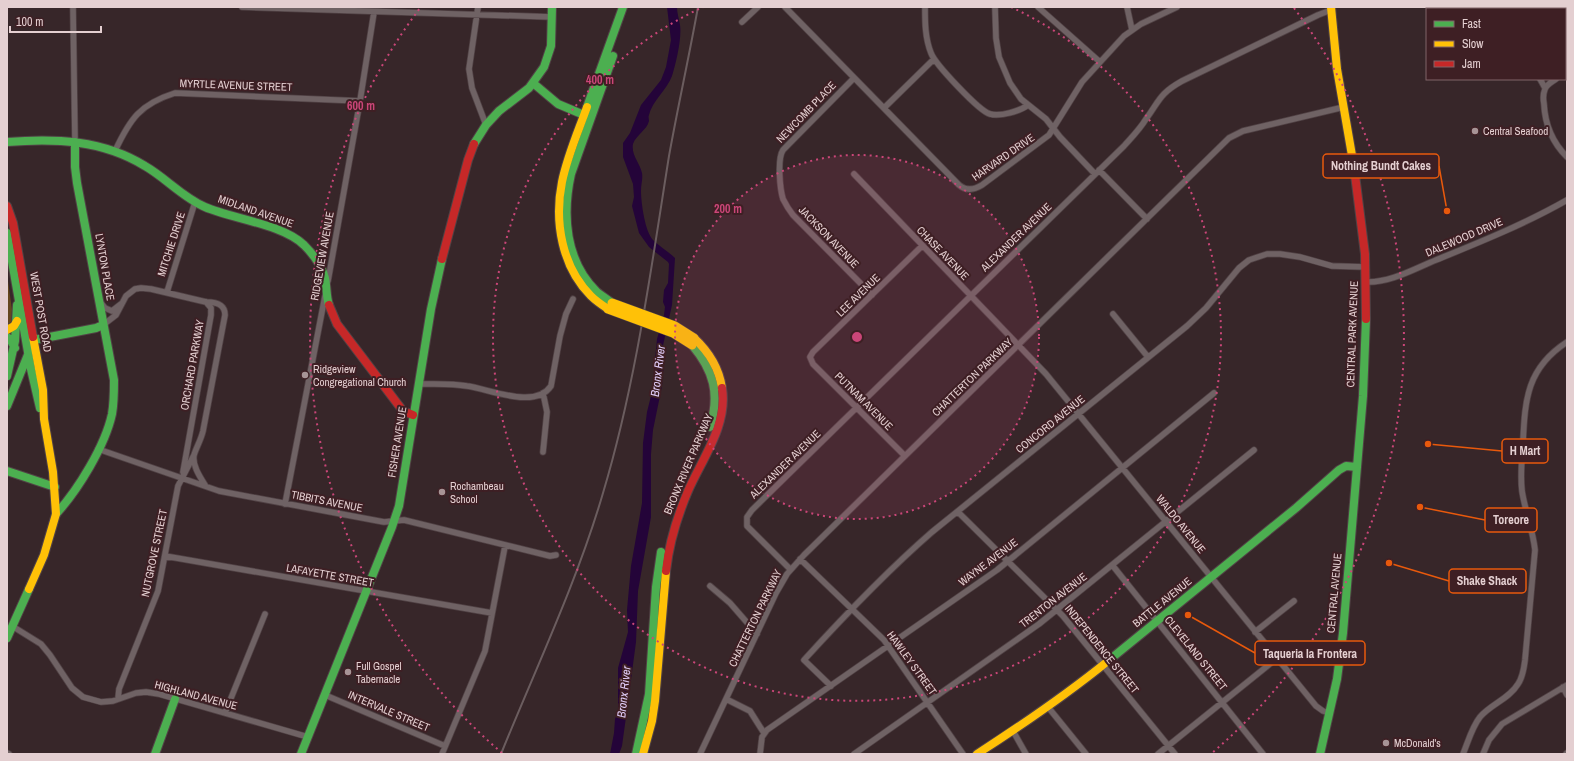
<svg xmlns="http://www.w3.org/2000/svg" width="1574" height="761" font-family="'Archivo Narrow',sans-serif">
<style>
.green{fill:#64461e}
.water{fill:#240439}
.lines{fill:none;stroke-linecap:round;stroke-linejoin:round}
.street-casing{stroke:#514245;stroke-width:7}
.fast-casing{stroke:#514245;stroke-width:10}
.slow-casing{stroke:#514245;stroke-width:10}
.jam-casing{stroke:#514245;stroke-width:10}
.street{stroke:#6f6264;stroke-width:5.5}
.fast{stroke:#4caf50;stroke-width:8}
.slow{stroke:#ffc107;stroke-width:8}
.jam{stroke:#c62828;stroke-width:8}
.rail{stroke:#6b5d5f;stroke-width:2}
.slow-bridge-casing{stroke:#514245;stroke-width:10;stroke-linecap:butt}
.slow-bridge{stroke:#ffc107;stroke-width:9}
.ring{fill:none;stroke:#ca4678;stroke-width:2;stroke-dasharray:2 4}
.poi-dot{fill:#a79496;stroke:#3e1f24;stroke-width:1.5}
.labels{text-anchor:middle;stroke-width:4;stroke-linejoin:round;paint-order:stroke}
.street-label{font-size:11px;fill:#e4cfd1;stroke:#3e1f24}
.poi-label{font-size:11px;fill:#e4cfd1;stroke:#3e1f24;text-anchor:start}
.water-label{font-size:12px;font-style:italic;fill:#e1cdf9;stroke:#3e1f24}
.centre{fill:#ca4678;stroke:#3e1f24;stroke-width:2}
.ring-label{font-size:12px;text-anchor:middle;font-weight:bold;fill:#ca4678;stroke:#3e1f24;stroke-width:4;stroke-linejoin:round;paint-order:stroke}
.leader{fill:none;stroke:#e8590c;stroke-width:1.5}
.callout-dot{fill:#e8590c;stroke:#3e1f24;stroke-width:1.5}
.callout{fill:#3e1f24;stroke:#e8590c;stroke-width:1.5}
.callout-label{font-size:12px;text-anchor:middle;font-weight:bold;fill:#e4cfd1}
</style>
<rect width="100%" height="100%" fill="#372629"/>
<path class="green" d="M7 274 12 310 11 322 7 325Z"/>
<path class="water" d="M667 7H677C677 13 679 19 680 25 682 38 676 63 672 76 667 90 652 101 649 115 648 117 649 119 649 121 647 130 636 135 633 144 631 155 640 163 642 173 643 179 641 184 641 191 641 203 645 232 653 240 660 247 668 251 675 258L672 305 662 350 664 361 662 386 653 430 651 454V517L638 591 636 642 626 717 622 746 619 754H610L614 733 615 719 618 711V668L628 632 627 610 631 566 642 503 643 443 647 412 652 392 657 339 664 315 665 307 663 302 664 290 668 283 669 264 668 262 649 247 639 233 632 206 634 197 633 184 623 157V143L630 133 641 105 661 80 666 67 671 40Z"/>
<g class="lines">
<g class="street-casing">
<path id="street" d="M73 7 75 142
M242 7 552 17
M478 7 469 69 472 88 486 125
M785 7 959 185C966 191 974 190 982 185L1049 135 1082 82 1124 36 1141 24 1177 7
M925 7C925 22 925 38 931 53 935 64 979 111 990 114 1000 117 1020 111 1028 105
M995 7 996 38 999 57 1010 83 1021 99 1046 119 1060 137 1095 174
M1038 7 1100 62
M1127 7 1132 30
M1508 7 1509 9
M742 22 758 7
M1565 74 1567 73
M854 78 783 150C777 159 780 189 783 199 786 205 789 210 793 215L872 295
M1540 79 1545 88
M1556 79C1552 82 1547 84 1545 89 1543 94 1543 99 1544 104 1545 125 1552 142 1567 157
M884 108 934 59
M115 151C130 119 140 104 175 93L360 101
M1099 170 1147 219
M854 174 1046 374 1316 706 1323 711 1329 713
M328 281 360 101 374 12
M1366 282C1390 283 1414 269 1436 260 1480 242 1525 224 1567 200
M167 292 195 202
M101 303 105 308 112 311 121 304
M1113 314 1148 357
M103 325 116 315 126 296 135 289 141 288 151 289 206 302C216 302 225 304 225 315L203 431C201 440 196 448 194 455 192 465 200 477 205 485
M418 384C435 384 451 383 467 386 490 389 535 410 551 386L560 336 566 314 573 299
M543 393 547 412 543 452
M98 449 219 491 384 522 404 520 550 556 556 555
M905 456 813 364 810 357 813 352 922 246
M183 472 211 315V308L206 302
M285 504 325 296
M958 512 1063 616 1175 754
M165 556 492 613
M800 559 884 640 963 754
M1113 566 1263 754
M790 569 747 526V517L752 510 1124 146C1132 137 1140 129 1146 119 1160 100 1159 94 1182 81L1318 15 1331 10
M710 586 730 603 757 634
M12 626 41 644 50 655 72 688 83 697 101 702 113 701 136 693 146 692 159 694 308 737
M1255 632 1294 601
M831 686 804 660C845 615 886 572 932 532L1187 326 1206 308 1239 268 1249 260 1267 254H1280L1300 257 1332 266 1366 267
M1563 687 1567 695
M325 695 445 746
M118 699 119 689 158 591 178 486 194 455
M726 699 750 711 764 733
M1048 707 1086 754
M225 713 265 614
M1013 731 1026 754
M7 753 9 754
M442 754 485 651 505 546
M700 754 776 593 787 574 804 555 1229 138 1243 131 1344 107
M760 754 762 737 767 730 997 570 1214 393
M854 754 1039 624 1254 450
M1158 754 1276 659
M1463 754C1468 742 1472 727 1480 717 1491 704 1509 699 1518 684 1523 677 1524 668 1525 660L1535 550C1533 530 1525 511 1522 491 1520 475 1522 459 1523 442 1525 399 1527 368 1567 342
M1483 754 1489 740 1502 724 1567 685
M1566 754 1567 753"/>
</g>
<g class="fast-casing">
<path id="fast" d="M533 83 558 104 584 115
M587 107 623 7
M7 142C55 138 103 140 145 166 166 178 182 197 205 207 233 219 282 224 304 245 312 253 322 266 325 278 327 287 326 296 329 305
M474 144 486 125 499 111 529 88 544 67 551 46 552 7
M7 233 31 369 40 408
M612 303C607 299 602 296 597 292 565 261 562 215 571 174L613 56
M7 337 10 339 15 348
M692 345C714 371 720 394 710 427
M7 376 15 341 17 305
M7 406 34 340 96 328 103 325
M7 471 55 487
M56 514C78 490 105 446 112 414 114 403 114 392 114 380L77 183 75 167V142
M7 638 29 589
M1108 661 1296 508 1339 470 1346 466 1357 467
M155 754 175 699
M301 754 392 527 399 506 431 309 442 259
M636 754 649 694 656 587 661 552
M1320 754 1337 679 1343 633 1363 396 1366 319"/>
</g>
<g class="slow-casing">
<path id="slow" d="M1331 7 1337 69 1354 167
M587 107C578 132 567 157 562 182 554 222 562 267 591 296 596 301 602 305 608 309
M7 330 14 326 17 321
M694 338C708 351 719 368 722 388
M29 589 44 555 56 514 53 472 44 419 43 390 33 337
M643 754 652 721 655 701 666 571
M977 754C1022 725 1066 695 1108 661"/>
</g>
<g class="jam-casing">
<path id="jam" d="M1354 167 1365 254 1366 319
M7 206 13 223 33 337
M442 259 468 160 474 144
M329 305 337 324 403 411 413 415
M666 571C669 543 677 517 688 491 702 459 728 425 722 388"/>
</g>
<use href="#street" class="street"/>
<use href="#fast" class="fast"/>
<use href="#slow" class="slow"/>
<use href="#jam" class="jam"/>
<path class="rail" d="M501 754C536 668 577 582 603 493 636 383 651 269 669 156 678 106 689 57 698 7"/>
<g class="slow-bridge-casing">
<path id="slow-bridge" d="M612 303 675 326 694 338
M608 309 673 333 692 345"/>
</g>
<use href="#slow-bridge" class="slow-bridge"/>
</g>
<circle cx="857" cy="337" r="182" fill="#ca4678" fill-opacity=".12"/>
<g class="ring">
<circle cx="857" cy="337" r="182"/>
<path d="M1011 7A364 364 0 1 1 703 7"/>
<path d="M502 753A547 547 0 0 1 420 8M1294 8A547 547 0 0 1 1212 753"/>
</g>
<g class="poi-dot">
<circle cx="1475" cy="131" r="4"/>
<circle cx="305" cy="375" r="4"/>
<circle cx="442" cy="492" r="4"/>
<circle cx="348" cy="672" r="4"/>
<circle cx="1386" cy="743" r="4"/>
</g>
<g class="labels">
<g class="street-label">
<text transform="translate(236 85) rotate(2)" y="4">MYRTLE AVENUE STREET</text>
<text transform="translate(806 112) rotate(-46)" y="4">NEWCOMB PLACE</text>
<text transform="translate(1003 157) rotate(-35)" y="4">HARVARD DRIVE</text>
<text transform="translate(256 211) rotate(19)" y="4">MIDLAND AVENUE</text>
<text transform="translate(829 237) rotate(46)" y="4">JACKSON AVENUE</text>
<text transform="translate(1016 237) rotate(-44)" y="4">ALEXANDER AVENUE</text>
<text transform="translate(1464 237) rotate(-23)" y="4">DALEWOOD DRIVE</text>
<text transform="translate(171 244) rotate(-72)" y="4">MITCHIE DRIVE</text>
<text transform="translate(943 253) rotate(46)" y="4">CHASE AVENUE</text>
<text transform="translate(322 256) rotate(-80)" y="4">RIDGEVIEW AVENUE</text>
<text transform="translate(105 267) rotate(80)" y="4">LYNTON PLACE</text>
<text transform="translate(858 295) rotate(-44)" y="4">LEE AVENUE</text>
<text transform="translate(41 312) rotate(80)" y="4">WEST POST ROAD</text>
<text transform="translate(1352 334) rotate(-88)" y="4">CENTRAL PARK AVENUE</text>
<text transform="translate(192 365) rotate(-80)" y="4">ORCHARD PARKWAY</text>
<text transform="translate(972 377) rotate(-44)" y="4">CHATTERTON PARKWAY</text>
<text transform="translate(864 401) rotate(45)" y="4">PUTNAM AVENUE</text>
<text transform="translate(1050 424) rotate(-39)" y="4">CONCORD AVENUE</text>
<text transform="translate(397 442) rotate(-81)" y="4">FISHER AVENUE</text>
<text transform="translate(688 464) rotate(-67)" y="4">BRONX RIVER PARKWAY</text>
<text transform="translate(785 464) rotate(-44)" y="4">ALEXANDER AVENUE</text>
<text transform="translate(327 501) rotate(11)" y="4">TIBBITS AVENUE</text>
<text transform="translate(1181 524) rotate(51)" y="4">WALDO AVENUE</text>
<text transform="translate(154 553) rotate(-78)" y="4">NUTGROVE STREET</text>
<text transform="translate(988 562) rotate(-37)" y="4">WAYNE AVENUE</text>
<text transform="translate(330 575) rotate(10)" y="4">LAFAYETTE STREET</text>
<text transform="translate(1334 593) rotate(-85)" y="4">CENTRAL AVENUE</text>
<text transform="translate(1053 600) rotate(-38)" y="4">TRENTON AVENUE</text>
<text transform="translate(1162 602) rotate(-39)" y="4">BATTLE AVENUE</text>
<text transform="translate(755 618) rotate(-64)" y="4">CHATTERTON PARKWAY</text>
<text transform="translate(1102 649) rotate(51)" y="4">INDEPENDENCE STREET</text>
<text transform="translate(1196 653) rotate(51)" y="4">CLEVELAND STREET</text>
<text transform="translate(912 663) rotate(54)" y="4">HAWLEY STREET</text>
<text transform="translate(196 695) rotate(15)" y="4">HIGHLAND AVENUE</text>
<text transform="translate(389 711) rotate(23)" y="4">INTERVALE STREET</text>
</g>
<g class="poi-label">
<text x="1483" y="135">Central Seafood</text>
<text x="313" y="373">Ridgeview<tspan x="313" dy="13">Congregational Church</tspan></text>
<text x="450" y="490">Rochambeau<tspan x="450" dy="13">School</tspan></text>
<text x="356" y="670">Full Gospel<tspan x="356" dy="13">Tabernacle</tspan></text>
<text x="1394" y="747">McDonald's</text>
</g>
<g class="water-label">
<text transform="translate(658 371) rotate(-83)" y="4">Bronx River</text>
<text transform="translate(624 692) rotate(-84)" y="4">Bronx River</text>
</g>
</g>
<circle cx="857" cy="337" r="6" class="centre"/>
<g class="ring-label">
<text x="600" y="84">400 m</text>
<text x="361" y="110">600 m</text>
<text x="728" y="213">200 m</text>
</g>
<path class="leader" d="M1447 211L1439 166M1428 444L1502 451M1420 507L1485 520M1389 563L1449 581M1188 615L1255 653"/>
<g class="callout-dot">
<circle cx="1447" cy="211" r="4"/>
<circle cx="1428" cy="444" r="4"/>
<circle cx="1420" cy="507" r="4"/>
<circle cx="1389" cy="563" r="4"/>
<circle cx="1188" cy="615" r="4"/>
</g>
<g class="callout">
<rect x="1323" y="154" width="116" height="24" rx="4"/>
<rect x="1502" y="439" width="46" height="24" rx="4"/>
<rect x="1485" y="508" width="52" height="24" rx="4"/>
<rect x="1449" y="569" width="77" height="24" rx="4"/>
<rect x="1255" y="641" width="110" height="24" rx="4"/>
</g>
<g class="callout-label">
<text x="1381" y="170">Nothing Bundt Cakes</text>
<text x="1525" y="455">H Mart</text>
<text x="1511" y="524">Toreore</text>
<text x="1487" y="585">Shake Shack</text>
<text x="1310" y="658">Taqueria la Frontera</text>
</g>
<rect width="1574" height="761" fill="none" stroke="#e4cfd1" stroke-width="16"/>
<rect x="1426" y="8" width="140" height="72" fill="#3e1f24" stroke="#806569"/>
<rect x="1434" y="21" width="20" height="6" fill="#4caf50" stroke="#806569"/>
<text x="1462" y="28" font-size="12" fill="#e4cfd1">Fast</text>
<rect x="1434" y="41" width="20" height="6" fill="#ffc107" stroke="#806569"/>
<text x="1462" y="48" font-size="12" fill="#e4cfd1">Slow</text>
<rect x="1434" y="61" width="20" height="6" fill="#c62828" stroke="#806569"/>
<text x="1462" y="68" font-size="12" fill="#e4cfd1">Jam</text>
<path d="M10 26v6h91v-6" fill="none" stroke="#e4cfd1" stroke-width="2"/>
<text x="16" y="26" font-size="12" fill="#e4cfd1" stroke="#3e1f24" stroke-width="3" paint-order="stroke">100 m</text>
</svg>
